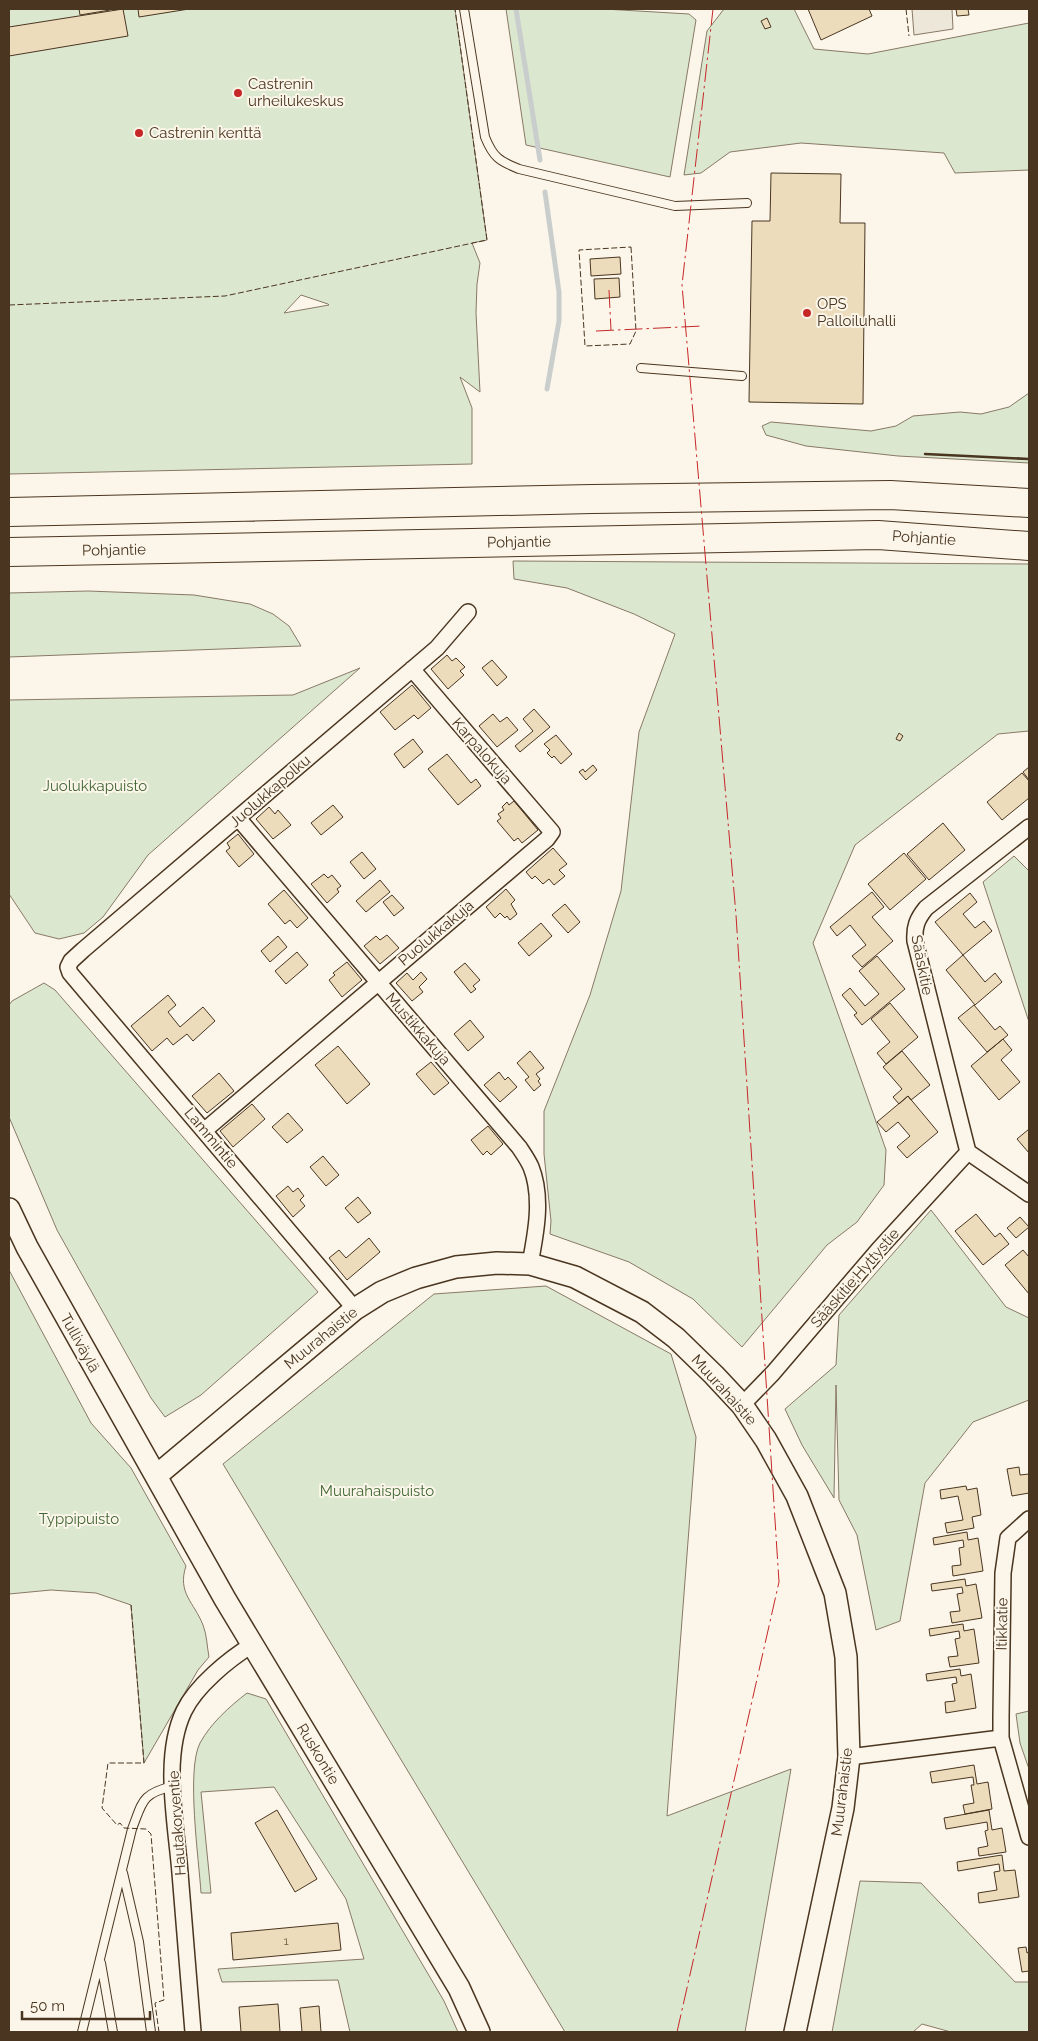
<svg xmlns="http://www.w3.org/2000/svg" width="1038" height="2041" font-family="Raleway,sans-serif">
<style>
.green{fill:#dce7d0;stroke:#887966;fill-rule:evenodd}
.parking{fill:#ede7d9;stroke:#887966}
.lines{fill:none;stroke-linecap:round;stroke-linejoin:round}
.stream{stroke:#c9cecd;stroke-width:5}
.building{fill:#ecdcbc;stroke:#4a3520}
.lane-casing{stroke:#4a3520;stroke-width:10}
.street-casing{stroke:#4a3520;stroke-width:18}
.secondary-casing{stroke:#4a3520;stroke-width:24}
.highway-casing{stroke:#4a3520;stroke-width:30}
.lane{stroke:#fbf6e9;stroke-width:8}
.street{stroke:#fbf6e9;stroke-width:15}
.secondary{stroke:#fbf6e9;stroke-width:21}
.highway{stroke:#fbf6e9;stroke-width:28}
.fence{stroke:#4a3520;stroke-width:1;stroke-dasharray:6 2.5;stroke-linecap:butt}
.wall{stroke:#4a3520;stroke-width:2.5}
.power{stroke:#c62828;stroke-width:1;stroke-dasharray:18 4 2.5 4;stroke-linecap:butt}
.poi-dot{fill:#c62828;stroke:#fbf6e9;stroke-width:2}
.labels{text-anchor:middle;stroke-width:4;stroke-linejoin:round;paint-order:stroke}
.number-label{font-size:12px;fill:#725f47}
.poi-label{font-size:15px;fill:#4a3520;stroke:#fbf6e9;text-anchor:start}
.street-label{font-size:15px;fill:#4a3520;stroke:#fbf6e9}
.park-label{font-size:15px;fill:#436837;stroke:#fbf6e9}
</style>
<rect width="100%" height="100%" fill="#fbf6e9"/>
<path class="green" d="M9 9H455L487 240 472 243 480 263 477 284 476 313 480 392 460 377 472 408V464L9 474ZM301 295 328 304 329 305 284 313Z
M506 9H604L689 14 696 20 670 177 526 145Z
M724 9H794L814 49 868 54 1029 23V170L955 173 944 153 801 143 730 152 701 173 684 175 707 31Z
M1029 393V463L898 456 806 446 766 435 762 426 771 422 871 431 896 426 913 416 960 412 981 414 1009 407Z
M513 561 1029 564V731L998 734 855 845 813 943 886 1150 884 1185 857 1222 827 1245 742 1347 693 1299 629 1262 550 1234 551 1221 544 1154V1111L590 995 621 891 639 732 675 634 634 614 567 588 514 579Z
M88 591 194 595 250 604 273 614 289 626 301 646 9 657V593Z
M360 668 148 855 103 917 84 933 59 939 35 933 9 894V700L293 695Z
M1014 856 1029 871V1022L983 882Z
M44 983 55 990 318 1292 201 1395 165 1417 151 1398 57 1230 9 1117V1005L12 1001Z
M931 1210 1006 1307 1029 1318V1400L973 1422 925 1483 900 1621 876 1630 857 1535 839 1500 836 1385 834 1498 802 1445 785 1409 836 1365 839 1315Z
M9 1270 91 1423 131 1468 186 1566C177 1593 194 1602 203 1625 207 1635 207 1647 209 1657L198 1670 144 1763 131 1605 96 1593 51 1590 9 1594Z
M546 1286 671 1354 696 1437 667 1816 791 1769 745 2032H565L223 1464 434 1294Z
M247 1693 266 1699 444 2001 458 2032H350L338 1980 222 1982 218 1969 364 1959 346 1899 274 1787 201 1792 211 1893H201C199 1860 186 1770 200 1743 211 1723 229 1707 247 1693Z
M1029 1711V1769L1020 1743 1016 1714Z
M860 1881 921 1883 1015 1982H1029V2032H951L922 2024 913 2032H832Z"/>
<path class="parking" d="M912 9H952L953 29 914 35Z"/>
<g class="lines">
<path class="stream" d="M516 9 540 160
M545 192 559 292V321L547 389"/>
</g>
<path class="building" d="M79 9H110V10L80 15Z
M123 9 128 36 9 56V27Z
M138 9H189L139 17Z
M808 9H869L872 16 821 40Z
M956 9H968L969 15 957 16Z
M767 18 771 27 765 29 761 21Z
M771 173 841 174 840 223H865L863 404 749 402 752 221H770Z
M620 257 621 274 591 276 590 259Z
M619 278 620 297 595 299 594 279Z
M447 655 452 661 456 658 465 667 460 671 464 675 448 689 431 669Z
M492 660 507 677 497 686 482 668Z
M412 685 431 708 418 719 414 715 395 730 380 712Z
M534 709 550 727 520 752 515 746 533 731 523 719Z
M493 714 500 722 507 717 518 730 497 747 479 726Z
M899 733 903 736 900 741 896 739Z
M556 735 572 754 561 764 554 756 552 758 547 753 550 750 544 744Z
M413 739 423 752 404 768 394 754Z
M447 754 471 783 476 779 481 786 458 805 428 769Z
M593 765 597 770 586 780 579 772 583 769 585 772Z
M1029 767V780L1023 772Z
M1022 773 1029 781V798L1002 820 987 802Z
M514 801 538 830 522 843 518 838 514 841 497 821 501 818 498 814 504 810 502 807 507 802 509 805Z
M333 805 343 817 321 835 311 823Z
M269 807 275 814 278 810 291 825 273 839 256 819Z
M943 823 965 850 929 880 907 854Z
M238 834 254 854 239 867 226 851 230 848 227 843Z
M553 848 567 864 559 870 565 876 554 885 549 879 543 884 535 876 532 879 526 872Z
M362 852 376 869 364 879 350 862Z
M904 853 926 879 890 910 868 884Z
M324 874 328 878 332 875 341 886 337 889 339 892 327 903 311 884Z
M380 880 390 892 366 912 356 901Z
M506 889 515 900 511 904 517 914 510 920 507 916 505 918 500 913 495 918 486 907Z
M284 890 308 918 297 928 290 920 285 924 268 904Z
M872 892 884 907 872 917 893 941 862 967 852 956 866 945 850 925 837 936 830 927Z
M970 893 977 902 963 914 975 928 984 921 992 931 963 955 935 922Z
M392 895 404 908 394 916 383 902Z
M565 904 580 922 568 933 552 915Z
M541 923 552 936 529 956 518 943Z
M387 935 399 948 380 964 364 946 376 936 380 940Z
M278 936 287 947 270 962 261 951Z
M297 952 308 965 286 984 275 971Z
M963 955 985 982 995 973 1002 982 975 1005 946 970Z
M877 956 905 989 862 1025 854 1015 857 1013 842 995 850 988 865 1006 879 994 859 971Z
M347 962 362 980 342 997 329 980 335 975 333 973Z
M465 963 480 980 473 986 476 989 471 993 454 972Z
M421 972 427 979 419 987 423 992 412 1001 396 983 407 973 413 980Z
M168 995 176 1005 168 1012 180 1027 203 1007 215 1021 193 1041 187 1034 173 1045 167 1038 152 1051 131 1026Z
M890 1003 918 1037 886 1064 877 1053 890 1042 871 1019Z
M974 1005 995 1030 1000 1026 1008 1035 987 1052 958 1018Z
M470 1020 484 1037 468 1051 454 1034Z
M1003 1039 1012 1050 1001 1060 1020 1082 999 1100 971 1066Z
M338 1046 370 1084 347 1104 315 1065Z
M530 1051 544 1068 536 1074 540 1079 538 1081 541 1085 534 1091 525 1080 529 1077 517 1063Z
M902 1051 930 1085 911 1100 908 1096 899 1104 893 1097 902 1089 883 1067Z
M431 1062 449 1083 434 1095 416 1074Z
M499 1072 505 1080 508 1077 517 1087 500 1102 484 1085Z
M219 1073 234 1091 207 1113 192 1096Z
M908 1096 938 1132 907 1158 897 1147 910 1136 898 1122 886 1132 877 1122Z
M252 1104 265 1119 233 1147 220 1131Z
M288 1113 303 1130 287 1143 272 1127Z
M488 1126 503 1144 491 1155 487 1151 483 1155 471 1140Z
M1029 1129V1153L1017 1139Z
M323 1156 339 1175 326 1186 310 1167Z
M288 1186 293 1192 298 1188 304 1196 300 1200 305 1206 293 1217 276 1196Z
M358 1197 371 1213 358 1223 345 1208Z
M976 1214 995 1237 1000 1233 1009 1244 983 1265 955 1231Z
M1020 1217 1029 1227 1016 1238 1007 1228Z
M369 1238 380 1252 347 1280 329 1258 339 1250 346 1258Z
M1023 1250 1029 1257V1294L1005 1265Z
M1019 1467 1020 1475 1029 1474V1493L1012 1496 1007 1469Z
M966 1486 967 1490 977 1488 981 1515 972 1517 974 1528 947 1533 945 1523 963 1520 958 1496 941 1499 940 1490Z
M967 1532 968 1540 978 1538 983 1571 953 1576 952 1566 961 1565 959 1548 964 1547 963 1540 934 1545 933 1538Z
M965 1579 966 1586 976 1584 982 1618 952 1623 950 1612 960 1611 957 1594 963 1593 962 1587 932 1591 931 1584Z
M963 1624 964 1631 974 1629 979 1663 950 1667 948 1657 958 1656 955 1639 960 1638 959 1631 930 1636 929 1629Z
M960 1669 961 1676 971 1674 976 1708 946 1713 945 1702 955 1701 952 1684 957 1683 956 1677 927 1681 926 1674Z
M974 1765 977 1784 988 1782 992 1809 965 1814 963 1805 974 1803 971 1785H974L973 1777 932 1783 930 1772Z
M277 1810 317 1879 295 1892 255 1823Z
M989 1810 992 1830 1002 1828 1006 1852 979 1856 978 1848 988 1846 985 1831 988 1830 987 1822 946 1829 944 1818Z
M1002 1855 1004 1871 1015 1870 1019 1897 979 1903 978 1893 997 1890 994 1872 1000 1871 999 1864 958 1871 957 1862Z
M338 1923 341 1950 233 1960 231 1933Z
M1026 1947 1027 1953 1029 1952V1971L1022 1972 1018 1948Z
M278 2004 280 2032H241L239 2007Z
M319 2006 321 2032H302L300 2008Z"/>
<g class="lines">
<g class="lane-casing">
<path id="lane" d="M464 9 485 137C493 157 499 161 519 169L675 206 747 203
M641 368 742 376
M123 1873 139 1942 151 2032
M101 1963 113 2032
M82 2032 132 1829C143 1801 141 1794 173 1786"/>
</g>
<g class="street-casing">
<path id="street" d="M238 818 519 1147C523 1153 528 1160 531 1167 543 1197 536 1233 530 1264
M205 1130 547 839 552 832 412 669
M968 1152 915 941C914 927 917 919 926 908L1029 827
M968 1152 1029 1194
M355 1309 70 973 68 967 71 961 83 950 437 648 468 612
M742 1405 773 1373 879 1249 968 1152
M1029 1519 1008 1538 1003 1573 1001 1717V1738L1029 1837
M849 1757 1001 1738
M193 2032C189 1979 184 1926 180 1873 176 1822 162 1757 184 1711 196 1686 229 1659 252 1645"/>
</g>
<g class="secondary-casing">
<path id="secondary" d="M9 1209 27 1247 225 1599 459 1988 479 2032
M156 1476 355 1309 382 1292 416 1278 456 1267 497 1263 530 1264 575 1277 642 1312 676 1338 714 1375 742 1405 766 1440 797 1496 835 1593 846 1657 849 1757 843 1808 795 2032"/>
</g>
<g class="highway-casing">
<path id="highway" d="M9 512 592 499 890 495 1029 503
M9 552 878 535 1029 546"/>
</g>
<use href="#lane" class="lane"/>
<use href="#street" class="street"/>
<use href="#secondary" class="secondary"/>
<use href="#highway" class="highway"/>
<path class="fence" d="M906 9 909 36
M631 247 636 331 630 344 585 346 579 250Z
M9 305 225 296 487 240 455 9
M131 1605 144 1763H108L102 1808 117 1825 120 1823 124 1828 146 1829 151 1834 164 2000 155 2003 159 2032"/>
<path class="wall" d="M925 454 1029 459"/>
<path class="power" d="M609 290 611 330
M596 331 703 326
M677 2032 779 1582 736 915 682 285 713 9"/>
</g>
<g class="poi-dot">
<circle cx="238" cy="93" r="5"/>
<circle cx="139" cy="133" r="5"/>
<circle cx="807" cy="313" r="5"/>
</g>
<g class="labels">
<g class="number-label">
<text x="286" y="1945">1</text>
</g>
<g class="poi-label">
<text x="248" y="89">Castrenin<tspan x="248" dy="17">urheilukeskus</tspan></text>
<text x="149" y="138">Castrenin kenttä</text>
<text x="817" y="309">OPS<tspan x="817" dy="17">Palloiluhalli</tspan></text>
</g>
<g class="street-label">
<text transform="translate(924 538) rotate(4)" y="5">Pohjantie</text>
<text transform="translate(519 542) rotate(-1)" y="5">Pohjantie</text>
<text transform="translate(114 550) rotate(-1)" y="5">Pohjantie</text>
<text transform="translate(482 751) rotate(49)" y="5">Karpalokuja</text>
<text transform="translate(270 791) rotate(-41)" y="5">Juolukkapolku</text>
<text transform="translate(436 933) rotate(-40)" y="5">Puolukkakuja</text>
<text transform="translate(922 965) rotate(79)" y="5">Sääskitie</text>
<text transform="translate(418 1029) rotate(49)" y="5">Mustikkakuja</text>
<text transform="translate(211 1138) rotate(50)" y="5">Lammintie</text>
<text transform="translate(855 1278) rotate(-49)" y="5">Sääskitie;Hyttystie</text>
<text transform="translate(321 1338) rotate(-39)" y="5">Muurahaistie</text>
<text transform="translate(80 1343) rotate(61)" y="5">Tulliväylä</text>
<text transform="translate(724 1390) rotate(48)" y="5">Muurahaistie</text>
<text transform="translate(1002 1624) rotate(-89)" y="5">Itikkatie</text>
<text transform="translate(318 1754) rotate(59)" y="5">Ruskontie</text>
<text transform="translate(842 1792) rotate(-83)" y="5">Muurahaistie</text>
<text transform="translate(177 1823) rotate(-94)" y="5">Hautakorventie</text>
</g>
<g class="park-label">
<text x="95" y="791">Juolukkapuisto</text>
<text x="377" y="1496">Muurahaispuisto</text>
<text x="79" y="1524">Typpipuisto</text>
</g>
</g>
<rect width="1038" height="2041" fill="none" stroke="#4a3520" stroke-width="20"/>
<path d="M22 2011v8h128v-8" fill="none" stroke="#4a3520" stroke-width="2.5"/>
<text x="30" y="2011" font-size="15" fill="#4a3520" stroke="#fbf6e9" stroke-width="4" paint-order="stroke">50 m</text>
</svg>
